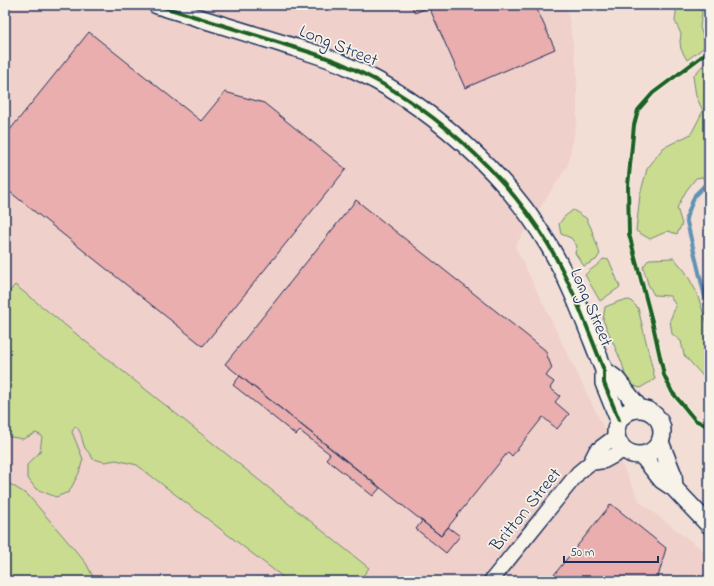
<svg xmlns="http://www.w3.org/2000/svg" width="714" height="586" font-family="'Indie Flower',sans-serif">
<style>
.built{fill:#f0d0ca}
.green{fill:#cadc90;stroke:#728677}
.lines{fill:none;stroke-linecap:round;stroke-linejoin:round}
.stream{stroke:#5f93b4;stroke-width:4}
.building{fill:#e9aead;stroke:#1b2f5e}
.minor-casing{stroke:#1b2f5e;stroke-width:17}
.tertiary-casing{stroke:#1b2f5e;stroke-width:20}
.minor{stroke:#f7f3e8;stroke-width:14}
.tertiary{stroke:#f7f3e8;stroke-width:17}
.cycleway-casing{stroke:#f7f3e8;stroke-width:6}
.cycleway{stroke:#1b5e20;stroke-width:4}
.labels{text-anchor:middle;stroke-width:3.5;stroke-linejoin:round;paint-order:stroke}
.street-label{font-size:18px;fill:#1b2f5e;stroke:#f7f3e8}
</style>
<rect width="100%" height="100%" fill="#f3ded6"/>
<filter id="ink" filterUnits="userSpaceOnUse"><feTurbulence type="fractalNoise" baseFrequency=".025" numOctaves="2"/><feDisplacementMap in="SourceGraphic" scale="8" xChannelSelector="R" yChannelSelector="G"/><feConvolveMatrix kernelMatrix="1 2 1 2 8 2 1 2 1" color-interpolation-filters="sRGB"/></filter>
<g filter="url(#ink)">
<path class="built" d="M5 5H567L577 71V119L568 165 515 246 640 502 709 555V581H5Z"/>
<path class="green" d="M677 5H698L702 12 700 27 706 46 687 60 681 49 680 42 681 34 675 21Z
M707 61H709V193L703 177 696 178 686 191 677 208 682 224 677 234 668 231 650 239 636 231 640 195 647 169 663 148 691 134 703 111 696 96 693 76Z
M573 210 586 218 591 228 600 254 596 260 584 266 575 253 577 246 571 238 561 234 559 224 564 217Z
M674 258 685 271 696 291 709 329V383L684 355 681 341 672 334 670 320 676 306 670 296 654 295 648 284 643 267 649 259Z
M603 259 609 260 620 287 600 301 585 275C591 268 597 267 603 259Z
M15 285 369 568 359 581H288L137 465 116 460 105 462 93 459C91 455 88 452 85 448 81 440 83 432 75 426L72 432 83 459 79 473 69 492 56 497 36 489 27 477V465L40 452 42 436 36 433 23 439 5 436V297Z
M630 300 638 308 655 379 640 388 632 385 626 378 622 363 603 320 605 307 620 301Z
M5 481 28 495 86 563 95 581H5Z"/>
<g class="lines">
<path class="stream" d="M709 181 695 195 686 218 709 314"/>
</g>
<path class="building" d="M411 5H535L555 49 465 88 429 7 415 13Z
M89 32 201 121 225 92 264 103 346 169 203 346 5 188V136Z
M356 200 545 350 552 368 546 376 554 382 550 388 560 396 555 402 569 414 557 429 543 417 512 456 508 452 441 536 225 364Z
M240 376 380 488 373 496 326 459 330 454 300 431 296 435 233 385Z
M611 504 666 548 657 581H549Z
M422 521 441 536 448 527 460 536 446 553 416 529Z"/>
<g class="lines">
<g class="minor-casing">
<path id="minor" d="M590 463 604 461 624 450
M491 581 557 499 578 473 590 463 596 451 616 436"/>
</g>
<g class="tertiary-casing">
<path id="tertiary" d="M157 5C197 17 237 30 277 42 301 50 327 56 349 67 426 101 505 172 548 244 572 284 587 328 604 370V383L619 420
M604 370 616 379 639 408
M616 432a23 23 0 1 1 46 0a23 23 0 1 1-46 0Z
M660 442 673 475 674 488
M642 455 662 480 674 488 709 525"/>
</g>
<use href="#minor" class="minor"/>
<use href="#tertiary" class="tertiary"/>
<g class="cycleway-casing">
<path id="cycleway" d="M157 5C197 17 237 30 277 42 301 50 327 56 349 67 426 101 505 172 548 244 572 284 587 328 604 370V383L619 420
M709 51 653 93 638 110 634 125 628 186 629 234 653 325 664 375 672 392 695 420 709 427"/>
</g>
<use href="#cycleway" class="cycleway"/>
</g>
</g>
<g class="labels">
<g class="street-label">
<text transform="translate(339 45) rotate(22)" y="6">Long Street</text>
<text transform="translate(592 307) rotate(67)" y="6">Long Street</text>
<text transform="translate(525 509) rotate(-51)" y="6">Britton Street</text>
</g>
</g>
<rect width="714" height="586" fill="none" stroke="#f7f3e8" stroke-width="20"/>
<rect x="10" y="10" width="694" height="566" fill="none" stroke="#1b2f5e" stroke-width="1.5" filter="url(#ink)"/>
<path d="M564 556v6h94v-6" fill="none" stroke="#1b2f5e" stroke-width="2"/>
<text x="570" y="556" font-size="12" fill="#1b2f5e" stroke="#f7f3e8" stroke-width="3" paint-order="stroke">50 m</text>
</svg>
